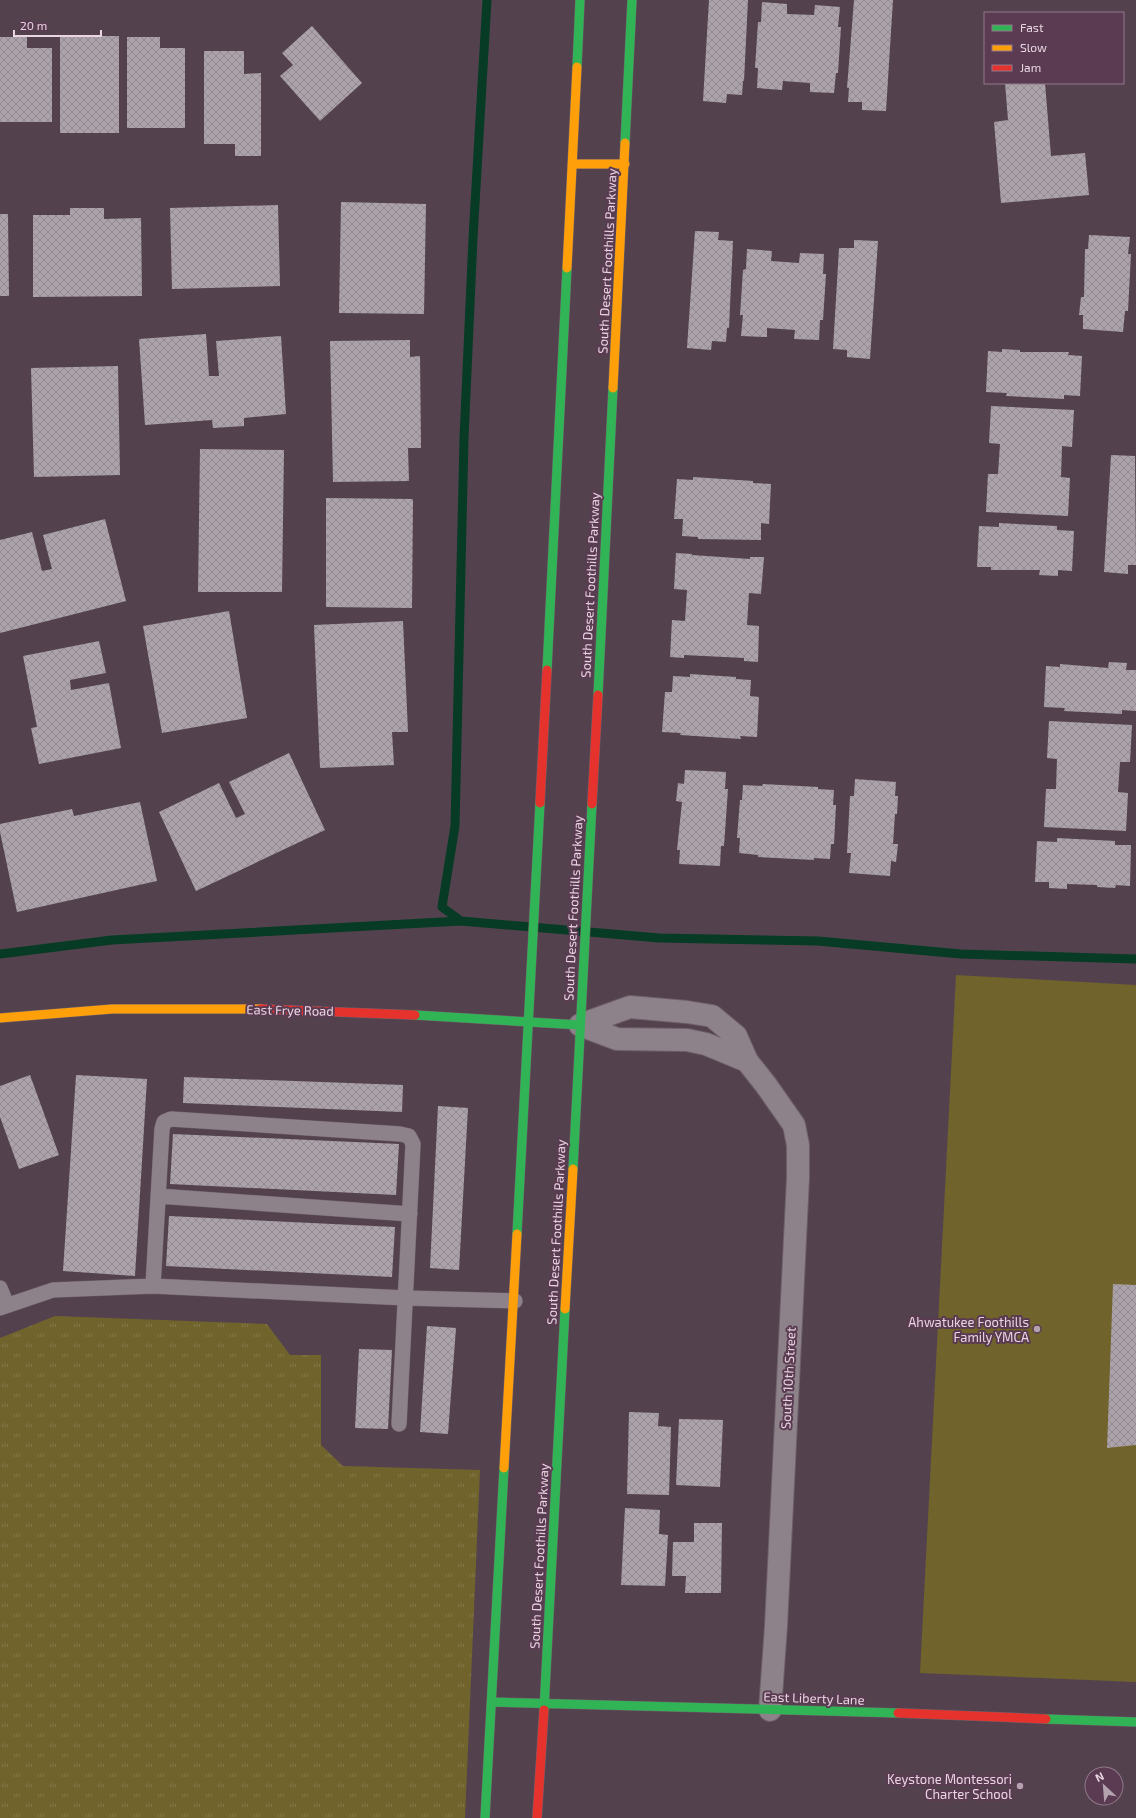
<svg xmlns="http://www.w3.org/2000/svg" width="1136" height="1818" font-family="'Exo 2',sans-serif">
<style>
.grass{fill:url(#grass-tufts)}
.garden{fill:#70632c}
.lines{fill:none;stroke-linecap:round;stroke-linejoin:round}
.stream{stroke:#073b25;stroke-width:9}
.building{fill:url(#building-cross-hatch)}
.lane-casing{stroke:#6e5f69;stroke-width:16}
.street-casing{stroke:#6e5f69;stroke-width:24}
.fast-casing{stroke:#6e5f69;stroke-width:10}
.slow-casing{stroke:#6e5f69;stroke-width:10}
.jam-casing{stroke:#6e5f69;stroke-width:10}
.lane{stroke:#8e828a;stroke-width:15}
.street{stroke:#8e828a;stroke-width:22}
.fast{stroke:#30b455;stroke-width:9}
.slow{stroke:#ff9f0a;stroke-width:9}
.jam{stroke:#e5322d;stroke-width:9}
.poi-dot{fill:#b4a2ae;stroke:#5a3b51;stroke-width:1.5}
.labels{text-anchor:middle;stroke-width:4;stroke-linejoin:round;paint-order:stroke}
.street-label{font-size:13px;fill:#e9d6e2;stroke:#5a3b51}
.poi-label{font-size:13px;fill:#e9d6e2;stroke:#5a3b51;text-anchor:end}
</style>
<defs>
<pattern id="grass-tufts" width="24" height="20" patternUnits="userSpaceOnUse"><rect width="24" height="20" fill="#70632c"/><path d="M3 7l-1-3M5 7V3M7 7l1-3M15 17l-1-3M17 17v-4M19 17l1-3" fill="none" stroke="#84794a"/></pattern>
<pattern id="building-cross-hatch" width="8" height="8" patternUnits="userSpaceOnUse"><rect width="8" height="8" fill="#aba3a9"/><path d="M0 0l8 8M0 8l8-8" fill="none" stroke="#928a90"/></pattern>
</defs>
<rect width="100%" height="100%" fill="#53424e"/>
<path class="grass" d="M55 1316 267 1324 290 1355H321V1445L343 1466 480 1470 465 1818H0V1338Z"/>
<path class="garden" d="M956 975 1136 985V1682L920 1673Z"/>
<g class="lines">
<path class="stream" d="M487 0 473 238 464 438 455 826 442 907 461 921 659 938 818 941 961 954 1136 959
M0 954 112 940 461 921"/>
</g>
<path class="building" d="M709 0H748L744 81H743L742 95 727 94 726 103 703 101Z
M854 0H893L886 111 862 110V102H848L849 88H847Z
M762 2 787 4V14L814 15 815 5 840 7 838 27H841L838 73H836L834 93 810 92V83L783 81 782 90 757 88 758 68H755L758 22H761Z
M312 26 362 83 320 121 280 76 293 65 282 53Z
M60 36H119V133H60Z
M0 37H27V48H52V122H0Z
M127 37H160V48H185V128H127Z
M204 51H244V74L261 73V156H235V144H204Z
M1005 83H1045L1051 156 1085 153 1089 195 1001 203 994 122 1008 120Z
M341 202 426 204 424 314 339 313Z
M278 205 280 286 172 289 170 208Z
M70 208H104V219L141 218 142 296 33 297V215H70Z
M0 214H8L9 296H0Z
M695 231 719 232 718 240 733 241 729 328H727L726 342 712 341 711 350 687 348Z
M1089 235 1130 237 1128 254H1131L1128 311H1125L1123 332 1083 329V315H1079L1081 297H1084L1085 249H1088Z
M854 240 878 241 870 359 847 357V350L833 349 839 248H854Z
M747 249 772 251 771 261 799 263 800 253 824 254 823 274H826L823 320H820L819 340 794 339 795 330 767 328V337L741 336 743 315H740L743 270 746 269Z
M206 334 209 376H219L216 341 281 336 286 414 244 418V426L213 428 212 420 145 425 139 339Z
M410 340V357L420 356 421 448H408L409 481 333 482 330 341Z
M1002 349 1020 350V352H1069L1068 355 1082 356 1080 396 1064 395V399L1006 396 1007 393 986 392 988 351 1002 352Z
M118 366 120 475 34 477 31 368Z
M991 406 1074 410 1072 447 1062 446 1061 477 1070 478 1068 516 986 512 988 474H998L1000 444 989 443Z
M200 449 284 450 282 592H198Z
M1111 455 1135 456 1136 565H1128V574L1104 572Z
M693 477 753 481V483L771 484 769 524 761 523V540L698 539V537L682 536 683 519H674L677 479 693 480Z
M326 498 413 499 412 608 326 607Z
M105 519 126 601 0 633V540L32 532 42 571 52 569 43 535Z
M999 523 1057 526V530L1074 531 1072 571 1058 570V576L1039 575 1040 570H991V567H977L979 526 999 527Z
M676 553 692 554V555L750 559V557H764L761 594 749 593 747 625 759 626 758 662 744 661V658L684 655V658L670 657 672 620 685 621 687 590 674 589Z
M229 611 247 718 162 733 143 626Z
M403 621 408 732H392L394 765 320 768 314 625Z
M99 641 106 673 70 680 71 690 109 683 121 748 39 764 31 728 37 727 23 656Z
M1109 662 1127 663 1126 670H1136V711L1122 710V714L1064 711 1065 708 1044 707 1046 666 1060 667V664L1108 668Z
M690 674 736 677V679L751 680 750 696 759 697 757 737 740 736 741 739 680 735 681 733 662 732 665 692H672L673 676 690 677Z
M1049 721 1132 725 1130 762H1120L1118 792 1128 793 1126 831 1044 827 1046 789H1056L1057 759 1047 758Z
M289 753 325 830 196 891 159 812 219 783 236 818 245 814 229 782Z
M685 770 726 772 725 789H728L724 846H721L720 866 679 864 680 850H677L682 802 676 801 678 783 684 784Z
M855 779 896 782 895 796H898L897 814H895L893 844H898L896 862 891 861 890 876 849 873 851 853H847L850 796H854Z
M763 784 818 787V789L834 790 833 805H836L834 844H831L830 859 814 858V860L758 857V855L739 853 740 838H737L740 800H742L743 785 762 786Z
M140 802 157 881 17 912 0 832V824L72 809 74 816Z
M1057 838 1115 841V845H1131L1130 886 1116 885 1115 888 1097 887V885L1067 884V889L1049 888V882H1035L1037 841 1057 842Z
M30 1075 59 1155 19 1169 0 1117V1086Z
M76 1075 147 1079 135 1276 63 1271Z
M184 1077 403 1085 402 1112 183 1103Z
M438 1106 468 1108 459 1270 430 1268Z
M173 1134 399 1144 396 1195 170 1184Z
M169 1216 395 1227 392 1277 166 1266Z
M1113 1284 1136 1285V1445L1107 1448Z
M427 1326 456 1328 448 1434 420 1432Z
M359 1349 392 1350 388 1429 355 1428Z
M629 1412 659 1413 658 1426 671 1427 669 1495 627 1494Z
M679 1419 723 1420 720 1487 676 1485Z
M625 1508 660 1510 659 1534 668 1535 665 1586 621 1585Z
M694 1523H722L721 1593H685L686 1576H672L673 1542H694Z"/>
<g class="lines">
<g class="lane-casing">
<path id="lane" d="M158 1196 410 1214
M153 1286 162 1129 164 1122 171 1119 400 1134 409 1136 413 1144 399 1424
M0 1288 7 1305
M0 1308 53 1290 153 1286 406 1298 515 1301"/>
</g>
<g class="street-casing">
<path id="street" d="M580 1025 630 1007 687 1012 712 1016 736 1036 747 1061 766 1085 794 1125 798 1145V1178L776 1626 770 1710
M580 1025 617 1039 687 1040 706 1044 747 1061"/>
</g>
<g class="fast-casing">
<path id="fast" d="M577 67 580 0
M625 143 632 0
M547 670 567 268
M598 695 613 388
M415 1015 580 1025
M573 1169 592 804
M517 1234 540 803
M492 1702 898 1713
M544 1710 565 1309
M1046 1719 1136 1722
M485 1818 504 1468"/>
</g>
<g class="slow-casing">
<path id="slow" d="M572 164H625
M567 268 577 67
M613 388 625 143
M0 1018 112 1009H261
M565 1309 573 1169
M504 1468 517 1234"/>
</g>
<g class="jam-casing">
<path id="jam" d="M540 803 547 670
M592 804 598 695
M261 1009 415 1015
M898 1713 1046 1719
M537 1818 544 1710"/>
</g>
<use href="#lane" class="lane"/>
<use href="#street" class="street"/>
<use href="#fast" class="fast"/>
<use href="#slow" class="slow"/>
<use href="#jam" class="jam"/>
</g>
<g class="poi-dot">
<circle cx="1037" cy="1329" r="4"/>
<circle cx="1020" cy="1786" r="4"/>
</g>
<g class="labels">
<g class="street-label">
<text transform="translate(607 261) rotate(-87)" y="5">South Desert Foothills Parkway</text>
<text transform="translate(590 585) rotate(-87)" y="5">South Desert Foothills Parkway</text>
<text transform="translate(573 908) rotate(-87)" y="5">South Desert Foothills Parkway</text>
<text transform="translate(290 1010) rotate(1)" y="5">East Frye Road</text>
<text transform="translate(556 1232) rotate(-87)" y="5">South Desert Foothills Parkway</text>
<text transform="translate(788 1378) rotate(-87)" y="5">South 10th Street</text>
<text transform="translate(539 1556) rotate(-87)" y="5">South Desert Foothills Parkway</text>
<text transform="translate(814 1698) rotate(2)" y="5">East Liberty Lane</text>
</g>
<g class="poi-label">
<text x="1029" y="1327">Ahwatukee Foothills<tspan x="1029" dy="15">Family YMCA</tspan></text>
<text x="1012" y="1784">Keystone Montessori<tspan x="1012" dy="15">Charter School</tspan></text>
</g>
</g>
<rect x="984" y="12" width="140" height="72" fill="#5a3b51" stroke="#93798b"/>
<rect x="992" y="25" width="20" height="6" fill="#30b455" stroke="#93798b"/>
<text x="1020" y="32" font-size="12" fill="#e9d6e2">Fast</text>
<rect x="992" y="45" width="20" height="6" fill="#ff9f0a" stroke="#93798b"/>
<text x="1020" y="52" font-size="12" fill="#e9d6e2">Slow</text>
<rect x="992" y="65" width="20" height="6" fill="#e5322d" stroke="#93798b"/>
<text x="1020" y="72" font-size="12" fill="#e9d6e2">Jam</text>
<g transform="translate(1104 1786) rotate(334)"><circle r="19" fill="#5a3b51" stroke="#93798b"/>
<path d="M0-3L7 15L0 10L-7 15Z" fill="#b4a2ae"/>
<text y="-6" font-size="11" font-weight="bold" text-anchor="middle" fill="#e9d6e2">N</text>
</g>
<path d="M14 30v6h87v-6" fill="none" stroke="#e9d6e2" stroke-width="2"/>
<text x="20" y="30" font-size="12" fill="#e9d6e2" stroke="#5a3b51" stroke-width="3" paint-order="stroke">20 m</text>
</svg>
